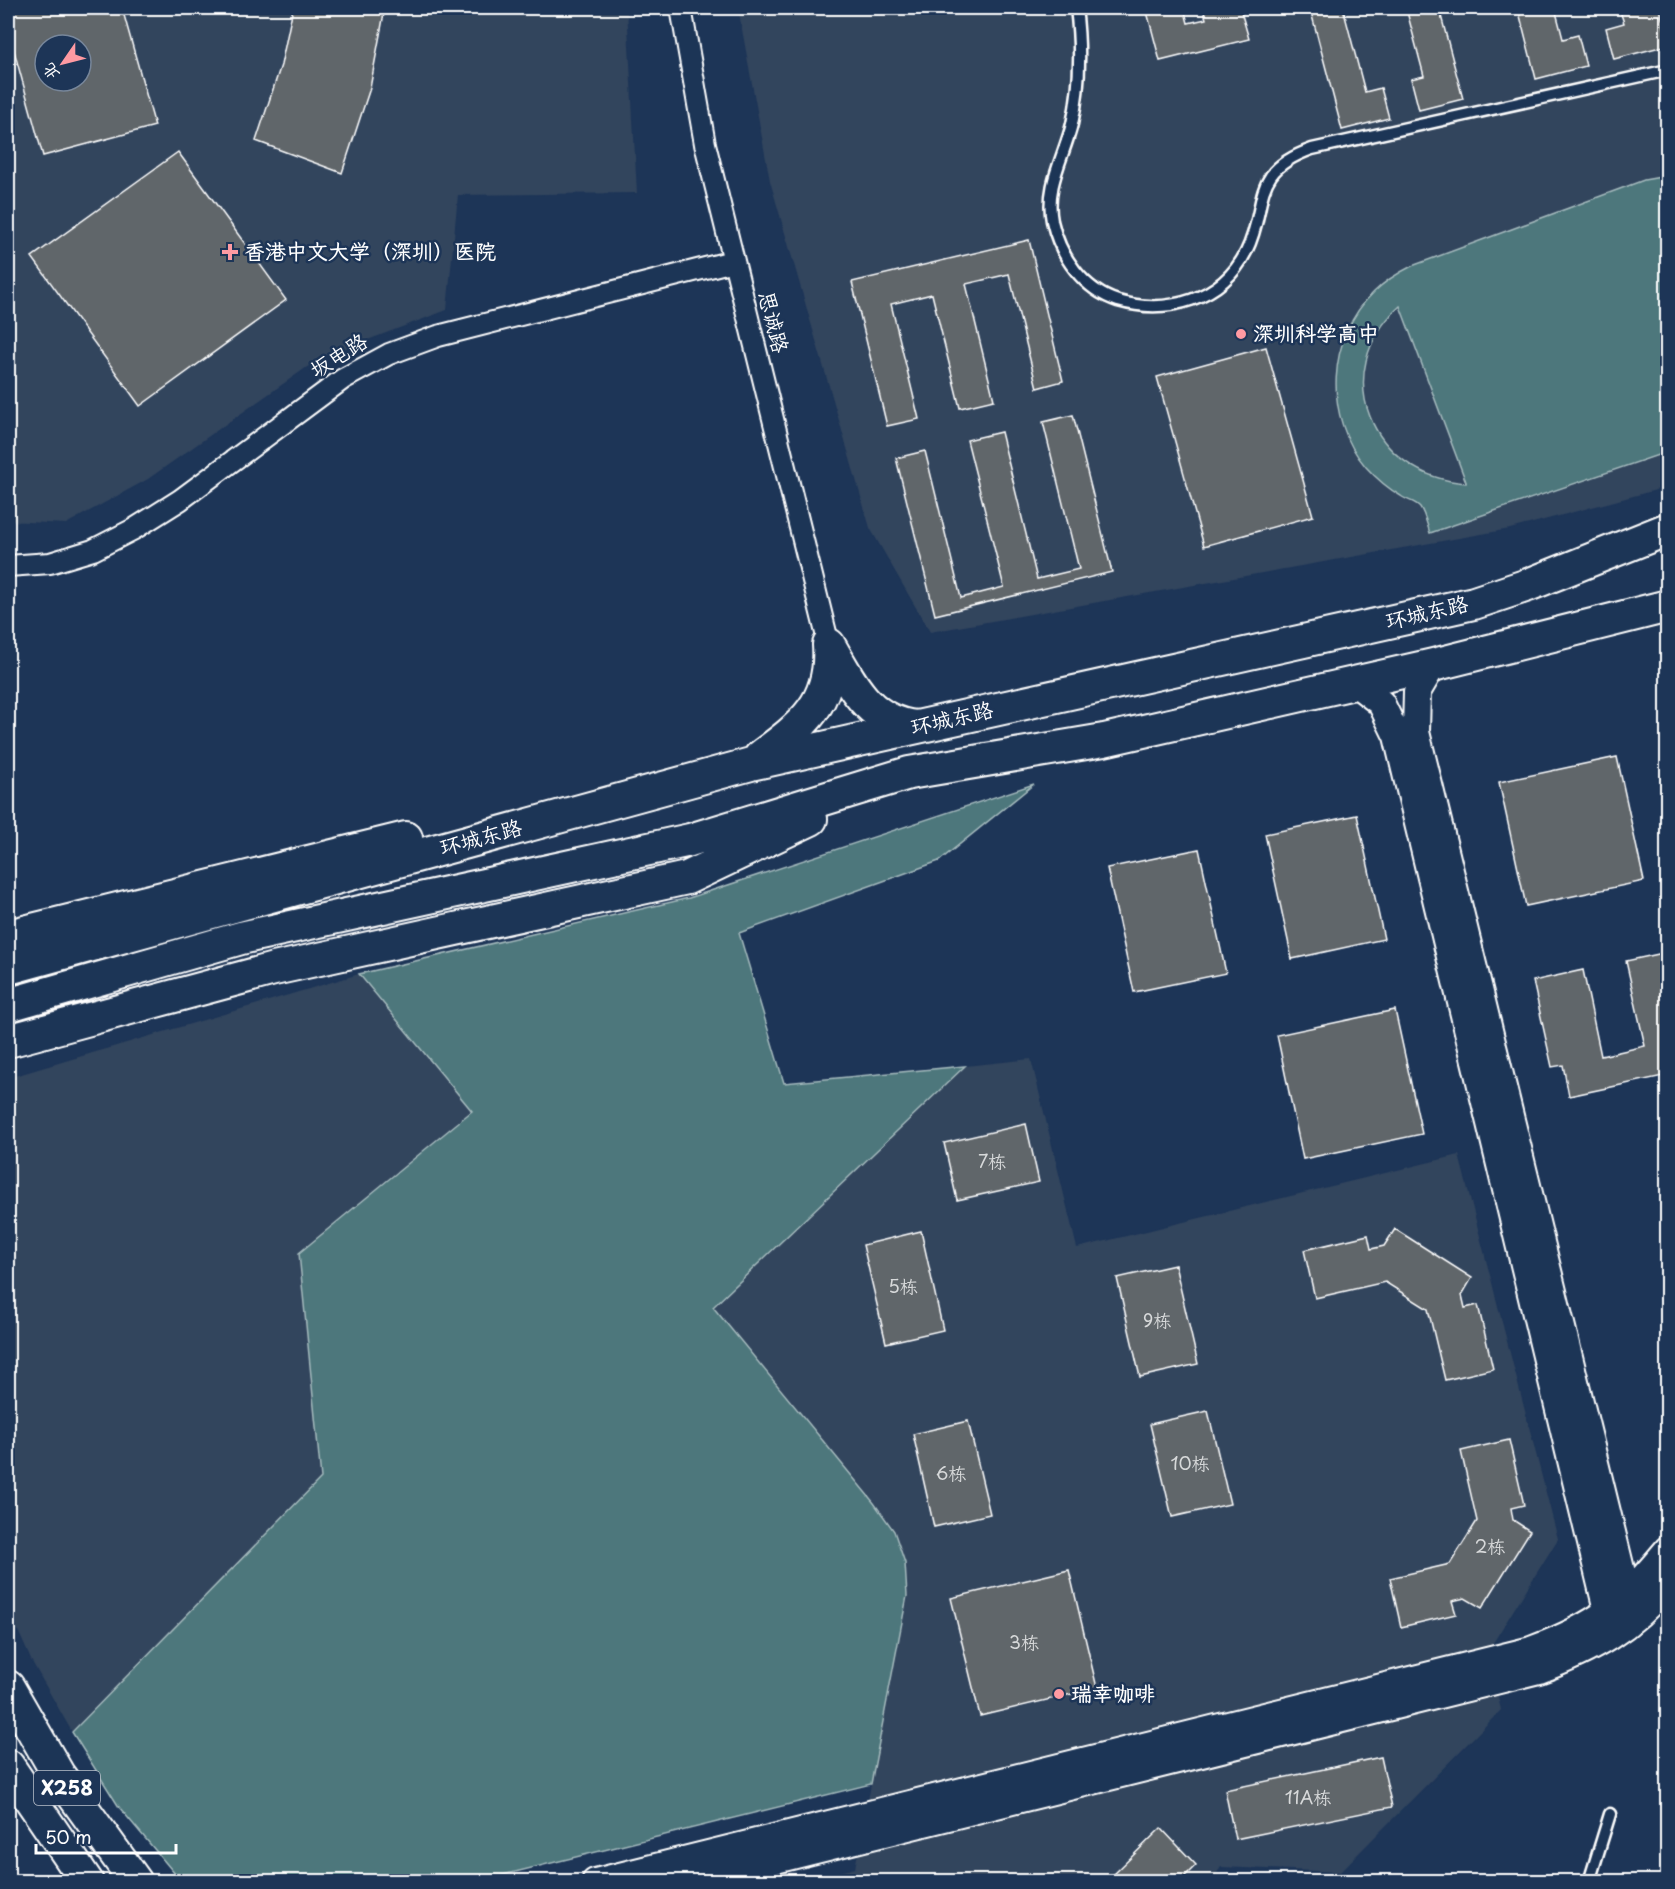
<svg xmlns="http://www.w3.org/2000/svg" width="1675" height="1889" font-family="'Playpen Sans','LXGW WenKai TC',sans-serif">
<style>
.built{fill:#31445d;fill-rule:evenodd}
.green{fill:#4d777c;stroke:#a6bbbe;stroke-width:1.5;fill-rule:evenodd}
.building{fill:#60666b;stroke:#fff;stroke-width:1.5;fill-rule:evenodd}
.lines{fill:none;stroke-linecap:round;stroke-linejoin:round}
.service-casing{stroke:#fff;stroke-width:15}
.minor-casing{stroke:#fff;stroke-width:24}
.tertiary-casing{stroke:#fff;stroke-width:30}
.primary-casing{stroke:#fff;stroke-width:36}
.service{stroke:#1d3557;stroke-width:10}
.minor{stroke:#1d3557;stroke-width:20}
.tertiary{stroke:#1d3557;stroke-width:26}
.primary{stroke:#1d3557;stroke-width:32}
.poi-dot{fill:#ff9aa2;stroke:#1d3557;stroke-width:2}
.labels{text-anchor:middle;stroke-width:5;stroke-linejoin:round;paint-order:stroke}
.number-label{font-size:18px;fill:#d7d9da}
.shield{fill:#1d3557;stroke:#bbc2cd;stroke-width:1.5}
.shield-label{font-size:20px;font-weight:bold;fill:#fff}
.poi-label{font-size:21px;font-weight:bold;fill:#fff;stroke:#1d3557;text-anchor:start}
.street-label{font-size:21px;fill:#fff;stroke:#1d3557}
</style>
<rect width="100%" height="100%" fill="#1d3557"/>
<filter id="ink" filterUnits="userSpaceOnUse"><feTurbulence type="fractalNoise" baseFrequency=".0167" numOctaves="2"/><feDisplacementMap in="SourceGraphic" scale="12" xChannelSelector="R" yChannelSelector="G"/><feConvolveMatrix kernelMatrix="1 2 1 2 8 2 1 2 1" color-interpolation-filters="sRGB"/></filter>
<g filter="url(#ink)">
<path class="built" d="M8 8H627L637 193 458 195 447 310 320 358 148 479 66 524 8 521ZM45 45H81V81H45Z
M738 8H1667V487L1510 529 930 632 870 528 770 181Z
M359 974 472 1111 299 1253 321 1478 72 1732 31 1660 8 1608V1078Z
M1031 1059 1077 1248 1459 1155 1558 1539 1488 1651 1501 1710 1340 1872 1221 1867 1211 1882 803 1881 855 1868 907 1596 905 1563 712 1307 965 1066Z"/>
<path class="green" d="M1667 176V452L1430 533C1427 525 1425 514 1420 507 1416 502 1406 500 1401 496 1387 488 1376 478 1366 467 1323 417 1327 337 1374 292 1385 281 1398 273 1412 266L1644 180ZM1400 306 1466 482V483C1371 476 1327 372 1400 306Z
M1034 784 939 861 739 933 784 1083 965 1066 713 1307 874 1503 894 1531 905 1563 907 1596 871 1784 479 1881H181L119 1807 72 1732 321 1478 299 1253 472 1111 359 974 689 898Z"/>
<path class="building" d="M8 8H122L155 126 43 156 8 29ZM45 45H81V81H45Z
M293 8H385L370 88 342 173 256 141 281 65Z
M1146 8H1184L1188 23 1206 19 1203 8H1240L1249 39 1160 61Z
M1310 8H1343L1365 92 1381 88 1389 118 1342 130Z
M1406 8H1439L1463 99 1419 110 1411 79 1424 76Z
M1518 8H1555L1563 39 1578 35 1586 66 1536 79Z
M1619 8H1660L1668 45 1614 59 1606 28 1624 23Z
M178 152 286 300 140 406 32 257Z
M1029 240 1063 381 1037 388 1009 274 966 284 994 400 960 408 932 294 891 304 919 419 887 426 852 282Z
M1266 347 1313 516 1204 546 1157 377Z
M1073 415 1112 572 935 615 896 458 925 451 961 598 1004 587 967 440 1001 432 1037 579 1079 569 1043 422Z
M1617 757 1644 881 1526 906 1499 782Z
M1357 815 1384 939 1292 959 1265 834Z
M1199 849 1226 973 1134 992 1107 868Z
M1668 952V1075L1569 1096 1563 1065 1552 1067 1533 981 1583 970 1601 1056 1645 1046 1626 961Z
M1395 1010 1422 1134 1303 1159 1277 1035Z
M1026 1124 1039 1182 957 1200 944 1143Z
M1395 1229 1472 1278 1462 1295 1465 1308 1478 1305 1493 1369 1445 1380 1428 1309 1385 1282 1315 1298 1304 1250 1368 1235 1371 1249 1384 1246Z
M921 1231 943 1330 886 1343 863 1245Z
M1175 1265 1198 1364 1140 1377 1117 1278Z
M1208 1411 1230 1504 1172 1517 1150 1424Z
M968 1421 990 1514 934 1527 913 1434Z
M1509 1440 1524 1505 1511 1508 1513 1520 1530 1531 1482 1608 1465 1598 1452 1601 1456 1614 1401 1627 1390 1578 1450 1564 1477 1521 1461 1451Z
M1069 1570 1097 1688 980 1716 951 1598Z
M1381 1757 1392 1807 1235 1839 1225 1790Z
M1161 1828 1196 1865 1179 1882H1106Z"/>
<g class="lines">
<g class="service-casing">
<path id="service" d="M1076 8C1081 48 1081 84 1072 124 1064 157 1045 186 1052 221 1060 256 1083 290 1118 301 1167 315 1222 300 1246 252 1270 204 1247 172 1312 149L1668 70
M1589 1882 1610 1814"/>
</g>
<g class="minor-casing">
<path id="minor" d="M681 8 705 144 829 645
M8 566 50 563 93 550 134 529 180 500 343 379 389 354 438 336 733 261"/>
</g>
<g class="tertiary-casing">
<path id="tertiary" d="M1433 665 1417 692 1416 732 1631 1610
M1355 683 1381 703 1397 736 1608 1614 1614 1626
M595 1882 1531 1650C1601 1624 1621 1605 1668 1549
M687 1882 1539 1670C1593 1650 1630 1629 1668 1584"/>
</g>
<g class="primary-casing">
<path id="primary" d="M829 645C851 683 868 722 916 727
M760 757C803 725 833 703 829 645
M8 936 406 838
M8 968 751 764 1474 603 1528 585 1668 529
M8 1005 241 938 690 840 909 773 1104 740 1433 665 1668 606
M8 1041 274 969 687 878 811 819
M8 1687 58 1774 136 1882
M8 1766 87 1882"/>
</g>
<use href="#service" class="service"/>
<use href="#minor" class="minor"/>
<use href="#tertiary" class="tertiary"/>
<use href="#primary" class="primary"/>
</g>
</g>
<g class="poi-dot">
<path d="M227 243h6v6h6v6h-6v6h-6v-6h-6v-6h6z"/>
<circle cx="1241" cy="334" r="6"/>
<circle cx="1059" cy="1694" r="6"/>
</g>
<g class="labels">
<g class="number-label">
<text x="992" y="1168">7栋</text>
<text x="903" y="1293">5栋</text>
<text x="1157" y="1327">9栋</text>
<text x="1190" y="1470">10栋</text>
<text x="951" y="1480">6栋</text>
<text x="1490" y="1553">2栋</text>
<text x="1024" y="1649">3栋</text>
<text x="1308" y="1804">11A栋</text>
</g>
<rect class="shield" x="34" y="1771" width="66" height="34" rx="4.5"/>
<g class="shield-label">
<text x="67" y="1795">X258</text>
</g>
<g class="poi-label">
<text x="244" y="259">香港中文大学（深圳）医院</text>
<text x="1253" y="341">深圳科学高中</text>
<text x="1071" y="1701">瑞幸咖啡</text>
</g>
<g class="street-label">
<text transform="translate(773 322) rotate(76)" y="7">思诚路</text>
<text transform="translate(339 356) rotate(-32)" y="7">坂电路</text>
<text transform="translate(1427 613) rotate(-13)" y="7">环城东路</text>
<text transform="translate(952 719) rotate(-13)" y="7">环城东路</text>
<text transform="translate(481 838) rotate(-15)" y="7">环城东路</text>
</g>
</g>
<rect width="1675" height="1889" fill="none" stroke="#1d3557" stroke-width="30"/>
<rect x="15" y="15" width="1645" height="1859" fill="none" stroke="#fff" stroke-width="2" filter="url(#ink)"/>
<g transform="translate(63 63) rotate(235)"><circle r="28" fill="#1d3557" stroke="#77869a" stroke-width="1.5"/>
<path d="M0-4.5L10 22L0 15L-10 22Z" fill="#ff9aa2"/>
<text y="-9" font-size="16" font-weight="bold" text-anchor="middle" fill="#ffffff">北</text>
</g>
<path d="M36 1844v9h140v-9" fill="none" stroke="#ffffff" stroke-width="3"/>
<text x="45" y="1844" font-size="18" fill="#ffffff" stroke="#1d3557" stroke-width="4.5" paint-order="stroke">50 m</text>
</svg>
